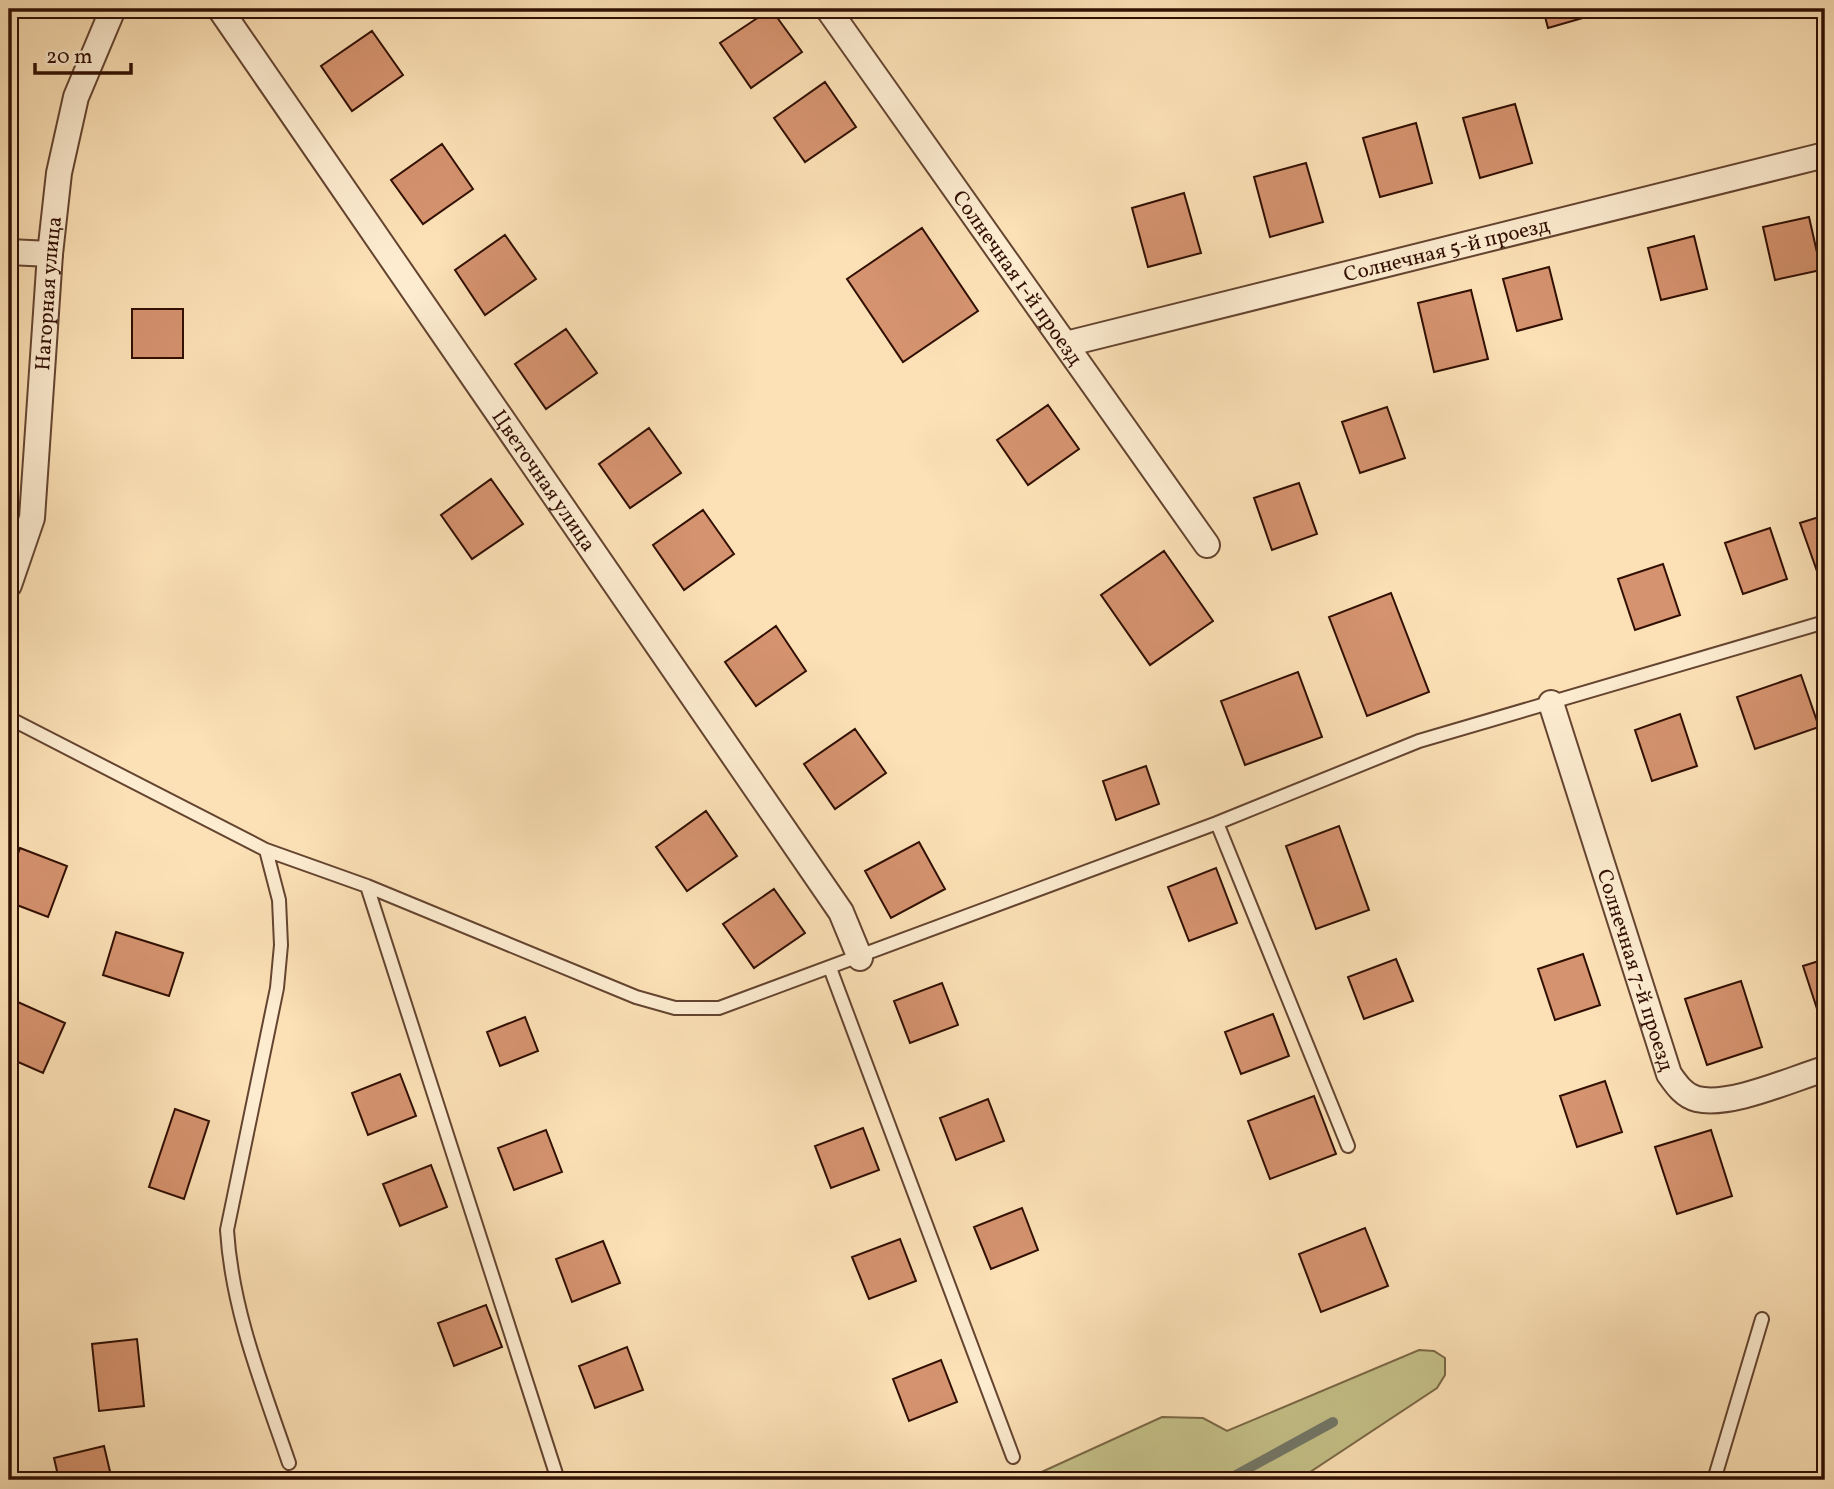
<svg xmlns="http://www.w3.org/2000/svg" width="1834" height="1489" font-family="Vollkorn,serif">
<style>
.green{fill:#c5c189;stroke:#7b6846;stroke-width:2}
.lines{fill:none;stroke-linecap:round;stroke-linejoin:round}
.stream{stroke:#737868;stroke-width:10}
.building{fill:#d5936f;stroke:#310f03;stroke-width:2}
.lane-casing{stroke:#644430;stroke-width:16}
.street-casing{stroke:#644430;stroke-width:28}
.lane{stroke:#fdecd0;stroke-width:12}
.street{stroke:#fdecd0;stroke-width:24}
.labels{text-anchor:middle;stroke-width:5;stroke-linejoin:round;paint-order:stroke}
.street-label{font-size:21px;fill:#310f03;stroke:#fdecd0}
</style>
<rect width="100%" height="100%" fill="#fce1b6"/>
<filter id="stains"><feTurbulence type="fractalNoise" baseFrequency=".00286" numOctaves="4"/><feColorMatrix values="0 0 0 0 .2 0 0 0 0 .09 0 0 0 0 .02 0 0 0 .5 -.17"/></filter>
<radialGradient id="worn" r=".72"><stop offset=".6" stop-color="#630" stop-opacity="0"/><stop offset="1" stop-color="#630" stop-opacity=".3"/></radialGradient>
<path class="green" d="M1419 1350 1434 1351 1445 1358V1375L1437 1388 1298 1480H1024L1162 1417 1203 1418 1227 1431Z"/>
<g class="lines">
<path class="stream" d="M1227 1480 1333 1422"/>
</g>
<path class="building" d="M771 9 802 52 751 88 720 43Z
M1543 9H1599L1600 13 1548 28Z
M372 31 403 75 352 111 321 66Z
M825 82 856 127 805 162 774 118Z
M1515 104 1532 163 1480 178 1463 118Z
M1416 123 1432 183 1380 197 1363 138Z
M442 144 473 189 423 224 391 180Z
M1306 163 1323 222 1270 237 1254 177Z
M1184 193 1201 253 1148 267 1132 208Z
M1809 217 1821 270 1775 280 1763 227Z
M922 228 978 311 903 362 847 279Z
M505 235 536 279 485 315 455 270Z
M1694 236 1707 289 1661 300 1648 248Z
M1549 267 1562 319 1517 331 1503 279Z
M1471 290 1488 359 1434 372 1418 303Z
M132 309H183V358H132Z
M566 329 597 373 546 409 515 364Z
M1048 405 1079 449 1028 485 997 440Z
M1387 407 1405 458 1360 473 1342 422Z
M649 428 681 473 630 508 599 464Z
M491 479 523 524 472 559 441 515Z
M1299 483 1317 534 1272 550 1254 498Z
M703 510 734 554 684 590 653 545Z
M1825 515V572L1818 574 1800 523Z
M1770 528 1787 579 1743 594 1725 543Z
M1164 551 1213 621 1150 665 1101 595Z
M1663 564 1680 615 1635 630 1618 579Z
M1391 593 1429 692 1367 716 1329 617Z
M776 626 806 671 756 706 725 662Z
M1298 672 1322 737 1245 765 1221 701Z
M1801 675 1819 727 1755 749 1737 697Z
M1680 714 1697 766 1652 781 1635 730Z
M855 729 886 773 835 809 804 764Z
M1146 766 1159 804 1116 820 1103 781Z
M706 811 737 856 687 891 656 847Z
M1339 826 1369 910 1316 929 1286 846Z
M919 842 945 889 891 918 865 871Z
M20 848 67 866 48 917 9 902V877Z
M1216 868 1237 923 1189 941 1168 887Z
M774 889 805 933 754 968 723 924Z
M116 932 183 953 169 996 103 975Z
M1583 954 1600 1005 1555 1020 1538 969Z
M1396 959 1413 1001 1364 1019 1348 977Z
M1825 959V1016L1820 1018 1803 966Z
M1741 981 1762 1047 1707 1065 1685 999Z
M942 983 958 1025 910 1043 894 1001Z
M11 999 65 1023 43 1073 9 1058Z
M1273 1014 1289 1056 1241 1074 1225 1032Z
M525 1017 538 1051 500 1066 487 1032Z
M400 1074 416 1116 368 1135 352 1093Z
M1605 1081 1622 1132 1577 1147 1560 1096Z
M1314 1096 1336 1154 1270 1179 1248 1121Z
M988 1099 1004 1141 956 1160 940 1118Z
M175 1109 209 1121 184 1199 149 1187Z
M863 1128 879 1170 831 1188 815 1146Z
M546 1130 562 1172 514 1190 498 1148Z
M1711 1130 1732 1196 1677 1214 1655 1147Z
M431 1165 447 1207 400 1226 383 1184Z
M1022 1208 1038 1250 991 1269 974 1227Z
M1365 1228 1388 1286 1321 1312 1299 1254Z
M900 1239 916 1281 869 1299 852 1257Z
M603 1241 620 1283 572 1302 556 1259Z
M486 1305 502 1347 454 1366 438 1323Z
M137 1339 144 1406 99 1411 92 1344Z
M627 1347 643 1390 595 1408 579 1366Z
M941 1360 957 1402 909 1421 893 1379Z
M104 1446 112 1480H59L54 1458Z"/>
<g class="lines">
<g class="lane-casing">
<path id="lane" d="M9 718 266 850 367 886 636 997 675 1008H719L1217 823 1419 741 1825 622
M1217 823 1348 1146
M266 850 279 900 281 945 277 988 227 1230C232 1311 263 1387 289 1463
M367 886 558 1480
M830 968 1013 1457
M1714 1480 1762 1319"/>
</g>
<g class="street-casing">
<g id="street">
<path id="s1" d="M220 9 841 912 860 958"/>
<path id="s2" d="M828 9 1207 545"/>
<path d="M9 252 50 254"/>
<path id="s3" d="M1066 344 1825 155"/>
<path id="s4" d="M9 585 32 518 50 254 59 173 76 97 113 9"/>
<path id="s5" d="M1551 703 1669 1074C1676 1084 1684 1096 1697 1099 1731 1107 1791 1079 1825 1069"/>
</g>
</g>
<use href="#lane" class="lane"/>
<use href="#street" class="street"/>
</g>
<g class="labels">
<g class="street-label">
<text dy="7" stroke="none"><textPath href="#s3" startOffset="392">Солнечная 5-й проезд</textPath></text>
<text dy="7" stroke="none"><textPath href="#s2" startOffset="329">Солнечная 1-й проезд</textPath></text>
<text dy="7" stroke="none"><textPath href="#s4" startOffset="296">Нагорная улица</textPath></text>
<text dy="7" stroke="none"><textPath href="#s1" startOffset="572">Цветочная улица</textPath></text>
<text dy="7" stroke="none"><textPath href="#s5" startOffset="280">Солнечная 7-й проезд</textPath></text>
</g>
</g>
<rect width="1834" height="1489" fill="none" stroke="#fce1b6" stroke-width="35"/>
<rect x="10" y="10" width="1813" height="1468" fill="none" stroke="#310f03" stroke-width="3.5"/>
<rect x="18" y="18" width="1799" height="1454" fill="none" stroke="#310f03" stroke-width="2"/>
<path d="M35 63v10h96v-10" fill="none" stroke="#310f03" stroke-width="3.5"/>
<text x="46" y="63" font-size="21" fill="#310f03" stroke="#fdecd0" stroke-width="5" paint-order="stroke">20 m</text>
<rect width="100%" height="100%" filter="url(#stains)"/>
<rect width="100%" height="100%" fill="url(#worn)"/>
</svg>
